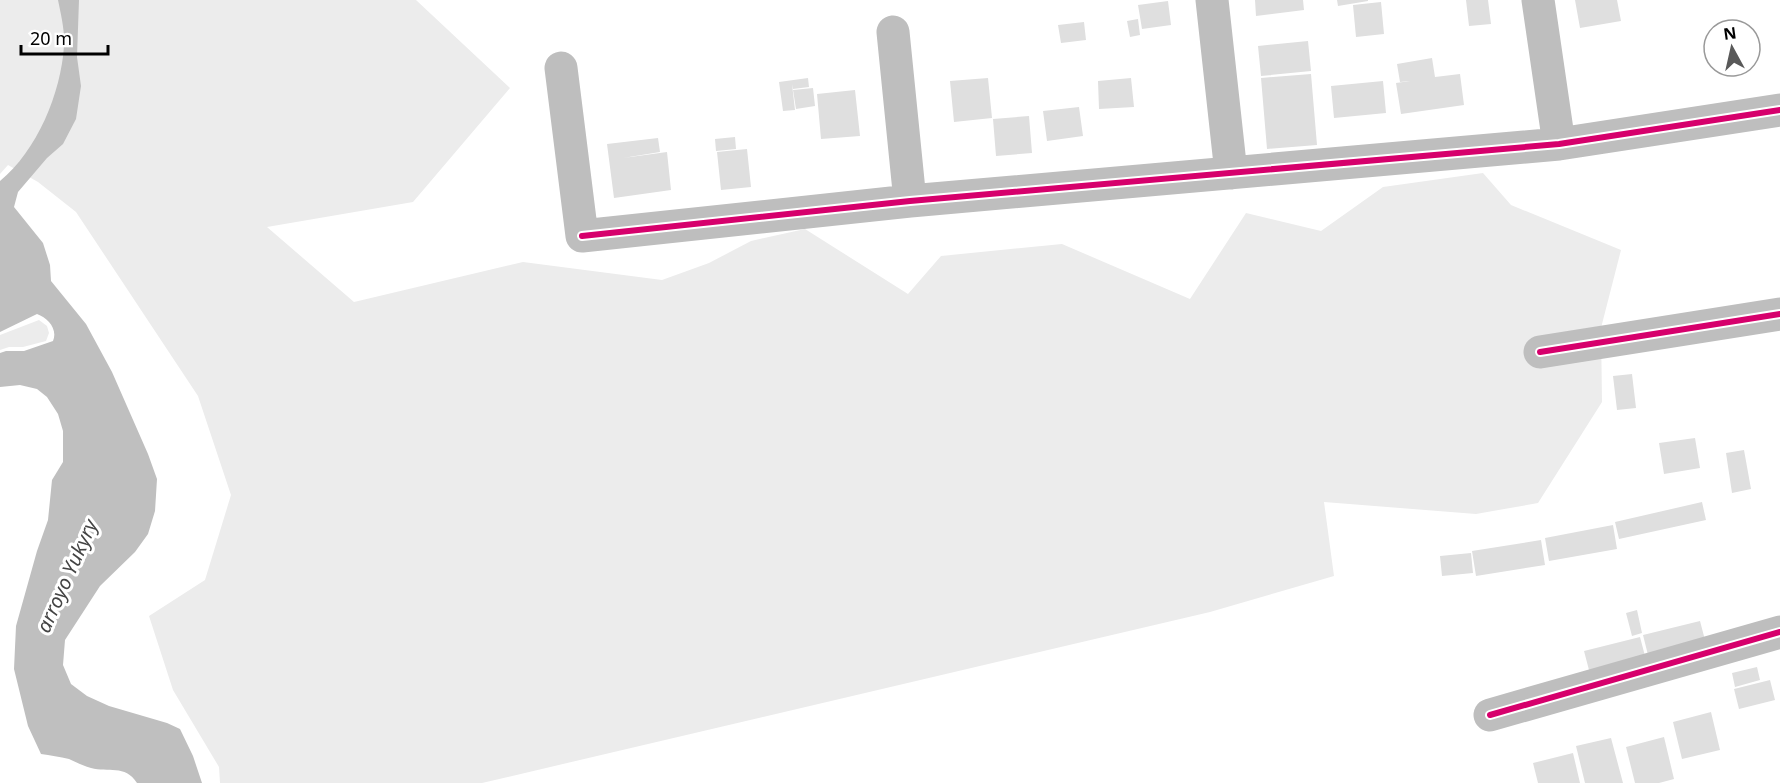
<svg xmlns="http://www.w3.org/2000/svg" width="1780" height="783" font-family="'Noto Sans',sans-serif">
<style>
.green{fill:#ececec}
.water{fill:#bfbfbf}
.building{fill:#dfdfdf}
.lines{fill:none;stroke-linecap:round;stroke-linejoin:round}
.minor{stroke:#bebebe;stroke-width:33}
.cycleway-casing{stroke:#fff;stroke-width:10}
.cycleway{stroke:#d6006c;stroke-width:6}
.labels{text-anchor:middle;stroke-width:6;stroke-linejoin:round;paint-order:stroke}
.water-label{font-size:20px;font-style:italic;fill:#444;stroke:#fff}
</style>
<rect width="100%" height="100%" fill="#fff"/>
<path class="green" d="M0 0H416L510 88 413 202 267 227 354 302 523 262 662 280 709 263 751 241 805 229 908 294 941 256 1062 244 1190 299 1246 213 1321 231 1383 187 1483 173 1511 205 1621 250 1601 328 1602 402 1538 503 1476 514 1324 502 1334 576 1210 612 482 783H220L219 767 173 690 149 616 205 580 231 495 198 396 76 212 38 182 8 165 0 174Z
M39 320 47 326 49 333 46 341 23 347H9L0 350V335Z"/>
<path class="water" d="M58 0H79L77 57 81 86 76 119 63 144 47 158 18 192 14 207 43 243 50 265 51 281 86 324 112 372 148 454 157 479 155 511 148 534 135 552 100 586 65 640 63 665 71 684 87 696 109 706 167 723 180 729 193 756 202 783H137C125 764 108 773 91 768 83 766 76 762 69 759 60 757 50 755 41 754L28 726 14 669 16 626 37 551 48 520 52 480 63 462V431L58 414 47 397 37 389 20 385 0 387V353L6 351H24L53 341C58 329 48 318 37 314L0 332V181C37 151 61 93 64 46 65 31 61 15 58 0Z"/>
<path class="building" d="M1255 0H1303L1304 10 1256 16Z
M1337 0H1368V1L1338 6Z
M1466 0H1488L1491 24 1469 26Z
M1575 0H1617L1621 21 1580 28Z
M1168 1 1171 25 1142 29 1138 5Z
M1381 2 1384 34 1356 37 1353 5Z
M1138 19 1140 35 1130 37 1127 21Z
M1084 22 1086 40 1061 43 1058 25Z
M1308 41 1311 71 1261 76 1258 46Z
M1432 58 1435 77 1460 74 1464 105 1401 114 1396 83 1410 81 1400 82 1397 64Z
M1311 74 1317 145 1267 149 1261 78Z
M808 78 809 87 793 89 792 84 795 110 783 111 779 82Z
M988 78 992 118 954 122 950 81Z
M1131 78 1134 107 1099 109 1098 81Z
M1383 81 1386 113 1334 118 1331 86Z
M813 88 815 106 796 109 793 90Z
M855 90 860 136 821 139 817 94Z
M1079 107 1083 136 1047 141 1043 111Z
M1029 116 1032 153 996 156 993 119Z
M735 137 736 149 716 151 715 139Z
M658 138 660 152 623 158 667 152 671 190 614 198 607 144Z
M747 149 751 187 721 190 717 152Z
M1632 374 1636 408 1617 410 1613 376Z
M1695 438 1700 468 1664 474 1659 443Z
M1744 450 1751 489 1732 493 1726 453Z
M1702 502 1706 520 1619 539 1615 522Z
M1613 525 1617 549 1549 561 1545 538Z
M1541 540 1545 565 1476 576 1472 551Z
M1471 553 1473 573 1442 576 1440 556Z
M1637 610 1642 633 1632 636 1626 613Z
M1700 621 1705 640 1648 655 1643 635Z
M1640 637 1645 656 1589 670 1584 651Z
M1757 667 1760 680 1735 687 1732 673Z
M1770 680 1775 700 1739 709 1734 689Z
M1711 712 1720 750 1682 759 1673 722Z
M1664 737 1674 779 1659 783H1635L1626 747Z
M1611 738 1623 783H1585L1576 746Z
M1573 753 1580 783H1538L1533 763Z"/>
<g class="lines">
<path class="minor" d="M1212 0 1231 173
M1538 0 1559 144
M893 32 910 201
M561 68 582 236 910 201 1559 144 1780 110
M1540 352 1780 314
M1490 715 1780 632"/>
<g class="cycleway-casing">
<path id="cycleway" d="M582 236 910 201 1559 144 1780 110
M1540 352 1780 314
M1490 715 1780 632"/>
</g>
<use href="#cycleway" class="cycleway"/>
</g>
<g class="labels">
<g class="water-label">
<text transform="translate(67 576) rotate(-66)" y="7">arroyo Yukyry</text>
</g>
</g>
<g transform="translate(1732 48) rotate(352)"><circle r="28" fill="#ffffff" stroke="#999999" stroke-width="1.5"/>
<path d="M0-4.5L10 22L0 15L-10 22Z" fill="#595959"/>
<text y="-9" font-size="16" font-weight="bold" text-anchor="middle" fill="#000000">N</text>
</g>
<path d="M21 45v9h87v-9" fill="none" stroke="#000000" stroke-width="3"/>
<text x="30" y="45" font-size="18" fill="#000000" stroke="#ffffff" stroke-width="4.5" paint-order="stroke">20 m</text>
</svg>
